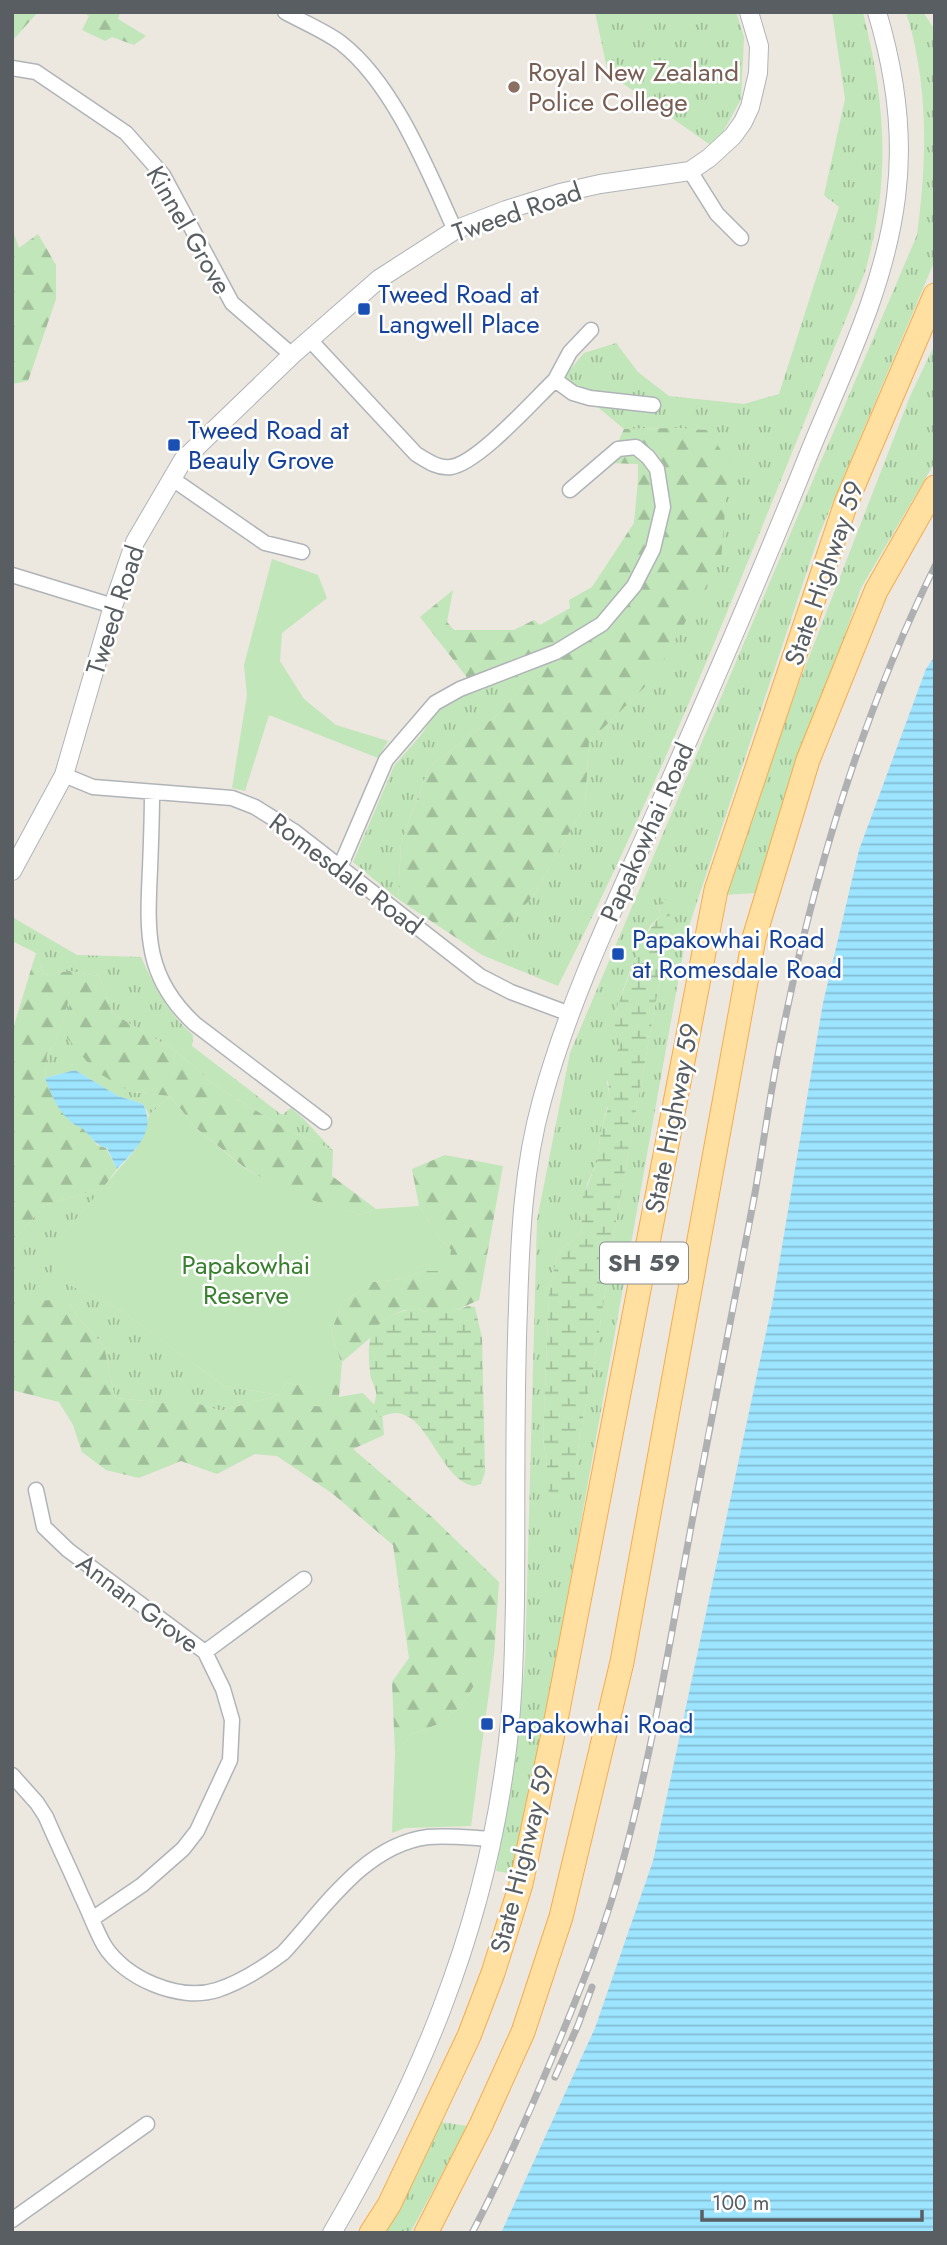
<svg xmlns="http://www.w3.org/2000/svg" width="947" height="2245" font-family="Jost,sans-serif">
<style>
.grass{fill:url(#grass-tufts);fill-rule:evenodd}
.forest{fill:url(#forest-firs)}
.wetland{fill:url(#wetland-marsh)}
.park{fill:#c1e6b9}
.water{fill:url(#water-rules)}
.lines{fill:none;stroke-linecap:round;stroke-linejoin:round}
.minor-casing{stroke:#b0b4b8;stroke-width:17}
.tertiary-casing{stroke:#b0b4b8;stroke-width:20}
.primary-casing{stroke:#f7ab4d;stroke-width:25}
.minor{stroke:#fff;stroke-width:14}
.tertiary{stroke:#fff;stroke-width:18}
.primary{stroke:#ffe0a1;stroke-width:23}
.rail-casing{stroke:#afb0b1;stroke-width:7}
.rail{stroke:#fff;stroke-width:4.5;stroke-dasharray:13;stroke-linecap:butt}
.education-dot{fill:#8d6e63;stroke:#fff;stroke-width:2.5}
.transit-dot{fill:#1a4fb4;stroke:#fff;stroke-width:2.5}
.labels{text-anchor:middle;stroke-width:5;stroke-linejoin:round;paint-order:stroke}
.shield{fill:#fff;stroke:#8a8e90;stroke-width:2}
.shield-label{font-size:24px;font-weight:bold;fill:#585e61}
.education-label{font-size:26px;fill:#785e54;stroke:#fff;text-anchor:start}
.street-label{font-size:26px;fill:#585e61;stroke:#fff}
.transit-label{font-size:26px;fill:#164399;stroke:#fff;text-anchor:start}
.park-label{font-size:26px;fill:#39812f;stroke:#fff}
</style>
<defs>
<pattern id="grass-tufts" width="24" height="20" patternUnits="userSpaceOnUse" patternTransform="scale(1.75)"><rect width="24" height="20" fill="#c1e6b9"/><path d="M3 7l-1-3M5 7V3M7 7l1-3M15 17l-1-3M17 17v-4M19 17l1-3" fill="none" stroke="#a0be9a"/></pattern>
<pattern id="forest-firs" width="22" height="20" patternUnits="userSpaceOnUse" patternTransform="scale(1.75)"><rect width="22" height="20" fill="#c1e6b9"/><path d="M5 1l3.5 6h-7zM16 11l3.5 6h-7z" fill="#a0be9a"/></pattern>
<pattern id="wetland-marsh" width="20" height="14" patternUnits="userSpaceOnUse" patternTransform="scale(1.75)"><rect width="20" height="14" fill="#c1e6b9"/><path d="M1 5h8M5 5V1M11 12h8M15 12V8" fill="none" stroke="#a0be9a"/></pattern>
<pattern id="water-rules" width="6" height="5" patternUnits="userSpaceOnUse" patternTransform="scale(1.75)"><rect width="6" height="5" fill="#9ce4ff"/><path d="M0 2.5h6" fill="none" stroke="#82bcd2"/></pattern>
</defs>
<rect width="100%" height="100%" fill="#ece7df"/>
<path class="grass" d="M595 12H736L744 37 741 99 723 132 709 144 608 73Z
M832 12H863C886 105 891 179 865 272 767 512 675 755 558 986L482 955 533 896 585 805 589 742 652 680 708 430 673 428 624 429 563 378 584 353 616 343 638 372 669 396 744 404 779 394 839 207 824 195 845 99Z
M906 12H923L935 30V260L819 535 687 932 553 1677 515 1874 496 1871 516 1751 525 1662 537 1220 570 1053 917 235C927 161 929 84 906 12ZM660 903 668 915 669 929 615 1227 594 1365 580 1432 575 1479 559 1497 550 1494 546 1484 547 1466 543 1438 549 1292 557 1257 562 1249 581 1233 583 1226 580 1215 587 1184 597 1162 601 1130 610 1098 607 1082 620 1045 615 1029V1013L629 973 650 926 659 917Z
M935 344V462L861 588 757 893 722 895 797 688 911 394Z
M542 666 495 717 429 767 401 843 398 899 353 862 394 766 421 735 440 706 478 689Z
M12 917 77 955 141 957C155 988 168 1013 193 1035L192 1046 282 1115 291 1108C307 1120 318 1136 333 1150L286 1129 213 1084 176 1051 112 1013 99 976 69 971 44 975 36 953 12 941Z
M71 991 131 1092 170 1096 149 1115 143 1104 118 1096 75 1070 45 1078 47 1054 55 1044Z
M103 1188 70 1226 52 1276 122 1311 224 1386 279 1395 221 1411 196 1403H168L115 1398 104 1346 77 1316 69 1302 12 1310V1242L45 1205Z
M441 2122 468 2126 410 2233H383Z"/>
<path class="forest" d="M12 12H38L13 40H12Z
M83 12H119L120 13 118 19 146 36 134 45 112 37 105 41 82 30 89 16Z
M12 228 19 248 38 234 56 265V299L28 381 12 384Z
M673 428 708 430 729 463 721 560 652 680 589 742 585 805 533 896 482 955 398 899 401 843 429 767 495 717 542 666 536 653 469 680 420 617 453 590 447 622 454 630H514L534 620 540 625 570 608 569 600 592 587 634 523 638 480V464L608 463 624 429Z
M36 953 44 975 69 971 99 976 112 1013 176 1051 213 1084 286 1129 333 1150 332 1176 376 1209 361 1215 292 1195 245 1168 196 1128 170 1096 131 1092 95 1071 67 1038 70 996 55 1044 47 1054 45 1078 57 1105 72 1123 83 1128 97 1145 106 1148 117 1169 103 1188 45 1205 12 1242V1032Z
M445 1155 503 1166 479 1300 447 1314 435 1315 419 1309 404 1310 395 1314 383 1321 370 1338 342 1362 339 1397 363 1393 382 1413 384 1435 353 1449 432 1517 499 1582 494 1655 461 1706 439 1724 412 1734 395 1753 392 1682 409 1658 393 1545 333 1494 277 1456 255 1454 217 1474 181 1461 139 1478 106 1470 82 1452 73 1425 59 1402 12 1390V1310C33 1302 47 1297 69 1302L77 1316 104 1346 115 1398 168 1403H196L221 1411 279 1395 285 1383 312 1387 340 1360 331 1331 343 1302 373 1282 402 1279 423 1271 451 1250 441 1240 419 1206 412 1169Z"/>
<path class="wetland" d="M663 899 669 901C671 909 669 920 669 929L615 1227 594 1365 580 1432 575 1479 568 1492 559 1497 554 1496 550 1494 545 1484 547 1466 543 1438 549 1292 557 1257 562 1249 581 1233 583 1226 580 1215 582 1199 597 1162 601 1130 608 1108 607 1102 610 1098 607 1073 620 1045 615 1029V1013L642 940 659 917 660 903Z
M468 1306 475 1307 482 1338 485 1472 481 1484 474 1486C440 1480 429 1414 396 1413 391 1413 385 1415 380 1417 369 1405 377 1404 376 1392 375 1386 370 1379 370 1372 369 1362 368 1349 370 1340 373 1322 400 1309 417 1309 424 1310 430 1314 437 1314 448 1315 458 1309 468 1306Z"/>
<path class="park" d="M272 559 318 575 327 598 282 633 280 661 304 699 336 725 388 741 378 758 269 715 245 791 232 788 247 695 244 665Z
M170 1096 196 1128 244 1168 292 1194 361 1215 376 1209 419 1206 441 1240 451 1250 448 1271H423L402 1279 373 1282 343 1302 331 1331 340 1360 329 1407 313 1406 311 1387 285 1383 279 1395 224 1386 122 1311 51 1276 55 1255 70 1226 136 1149 149 1115Z
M494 1655 471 1826 405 1828 392 1833 395 1753 412 1734 439 1724 461 1706Z"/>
<path class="water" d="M935 656V2233H501L595 2028 653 1861 773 1300 823 1003 859 850 926 669Z
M75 1070 118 1096 143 1104C157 1132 135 1149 117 1169L107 1148C95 1145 93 1139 85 1131 81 1126 75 1126 71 1122 58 1111 51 1094 45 1078Z"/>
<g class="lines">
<g class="minor-casing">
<path id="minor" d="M285 12C303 22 325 31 341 43 394 84 428 171 455 230
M12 68 36 72 126 133 163 175 232 303 292 355
M690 171 717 214 741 238
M310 340 416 454C426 460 438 469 451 467 478 463 533 401 555 380L573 393 590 398 653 405
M555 380 570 352 591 330
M171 478 265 543 302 552
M12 575 113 606
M64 775 93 787 232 798 255 807 295 832 480 976 511 992 570 1014
M152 793C152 818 151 843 150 869 147 932 144 977 195 1024L324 1122
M340 867 386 760 435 703 460 689 556 652 602 624 634 586 653 549 663 507 657 469 648 457 636 447 618 449 570 490
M36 1490 44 1527 68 1550 205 1652 223 1689 232 1720 230 1760 197 1831 183 1849 142 1885 92 1919
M205 1652 304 1579
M12 1775 37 1803 46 1817C57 1843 70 1869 81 1895 89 1911 95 1929 104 1945 124 1978 179 2002 217 1990 241 1982 263 1968 283 1953 323 1910 364 1845 428 1837 449 1835 471 1838 492 1839
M12 2220 147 2124"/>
</g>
<g class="tertiary-casing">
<path id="tertiary" d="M12 871 64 775 113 606 135 542 183 460 292 355 379 279 455 230 506 210 560 193 600 184 690 171 709 158 733 136 743 122 750 107 758 73 759 46 749 12
M332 2233C418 2086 482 1935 505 1764 513 1711 514 1655 515 1601 516 1503 514 1406 518 1308 520 1238 523 1168 542 1100 570 998 616 903 659 806 711 689 762 571 810 451 844 368 885 287 896 197 904 135 895 72 877 12"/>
</g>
<g class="primary-casing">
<path id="primary" d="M371 2233 389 2205 469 2036 493 1973 521 1884 557 1715 716 890 846 503 935 295
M426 2233 481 2125 523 2032 561 1917 622 1662 754 938 808 760 876 591 935 487"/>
</g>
<use href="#minor" class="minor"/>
<use href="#tertiary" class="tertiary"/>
<use href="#primary" class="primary"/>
<g class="rail-casing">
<path id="rail" d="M555 2077 578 2025 592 1987
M472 2233C502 2176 527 2118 552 2058 580 1991 607 1924 625 1853 657 1732 675 1608 699 1485 717 1387 737 1291 755 1193 763 1147 769 1101 778 1055 810 887 859 720 935 566"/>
</g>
<use href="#rail" class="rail"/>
</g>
<circle class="education-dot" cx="514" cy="87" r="7"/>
<g class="transit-dot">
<rect x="357" y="302" width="14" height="14" rx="3.5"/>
<rect x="167" y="438" width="14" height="14" rx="3.5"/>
<rect x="611" y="947" width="14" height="14" rx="3.5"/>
<rect x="480" y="1717" width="14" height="14" rx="3.5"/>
</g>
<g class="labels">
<rect class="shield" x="600" y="1242.5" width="88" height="41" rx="5"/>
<g class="shield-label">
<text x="644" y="1271">SH 59</text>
</g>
<g class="education-label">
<text x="528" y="81">Royal New Zealand<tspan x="528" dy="30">Police College</tspan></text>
</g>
<g class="street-label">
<text transform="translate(517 212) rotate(-19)" y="9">Tweed Road</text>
<text transform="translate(189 230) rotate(60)" y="9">Kinnel Grove</text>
<text transform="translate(824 573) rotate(-71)" y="9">State Highway 59</text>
<text transform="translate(115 610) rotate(-72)" y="9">Tweed Road</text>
<text transform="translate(647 832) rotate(-66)" y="9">Papakowhai Road</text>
<text transform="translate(346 874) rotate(37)" y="9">Romesdale Road</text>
<text transform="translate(672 1118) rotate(-79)" y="9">State Highway 59</text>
<text transform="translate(138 1603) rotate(37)" y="9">Annan Grove</text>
<text transform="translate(522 1859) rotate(-76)" y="9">State Highway 59</text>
</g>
<g class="transit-label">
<text x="378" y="303">Tweed Road at<tspan x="378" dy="30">Langwell Place</tspan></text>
<text x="188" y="439">Tweed Road at<tspan x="188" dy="30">Beauly Grove</tspan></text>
<text x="632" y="948">Papakowhai Road<tspan x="632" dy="30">at Romesdale Road</tspan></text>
<text x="501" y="1733">Papakowhai Road</text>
</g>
<g class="park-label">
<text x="246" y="1274">Papakowhai<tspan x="246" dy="30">Reserve</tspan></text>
</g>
</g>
<rect width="947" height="2245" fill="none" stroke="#585e61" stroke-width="28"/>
<path d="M702 2210v10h220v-10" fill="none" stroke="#585e61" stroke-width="3.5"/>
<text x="712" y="2210" font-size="21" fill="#585e61" stroke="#ffffff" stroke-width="5" paint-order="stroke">100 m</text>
</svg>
